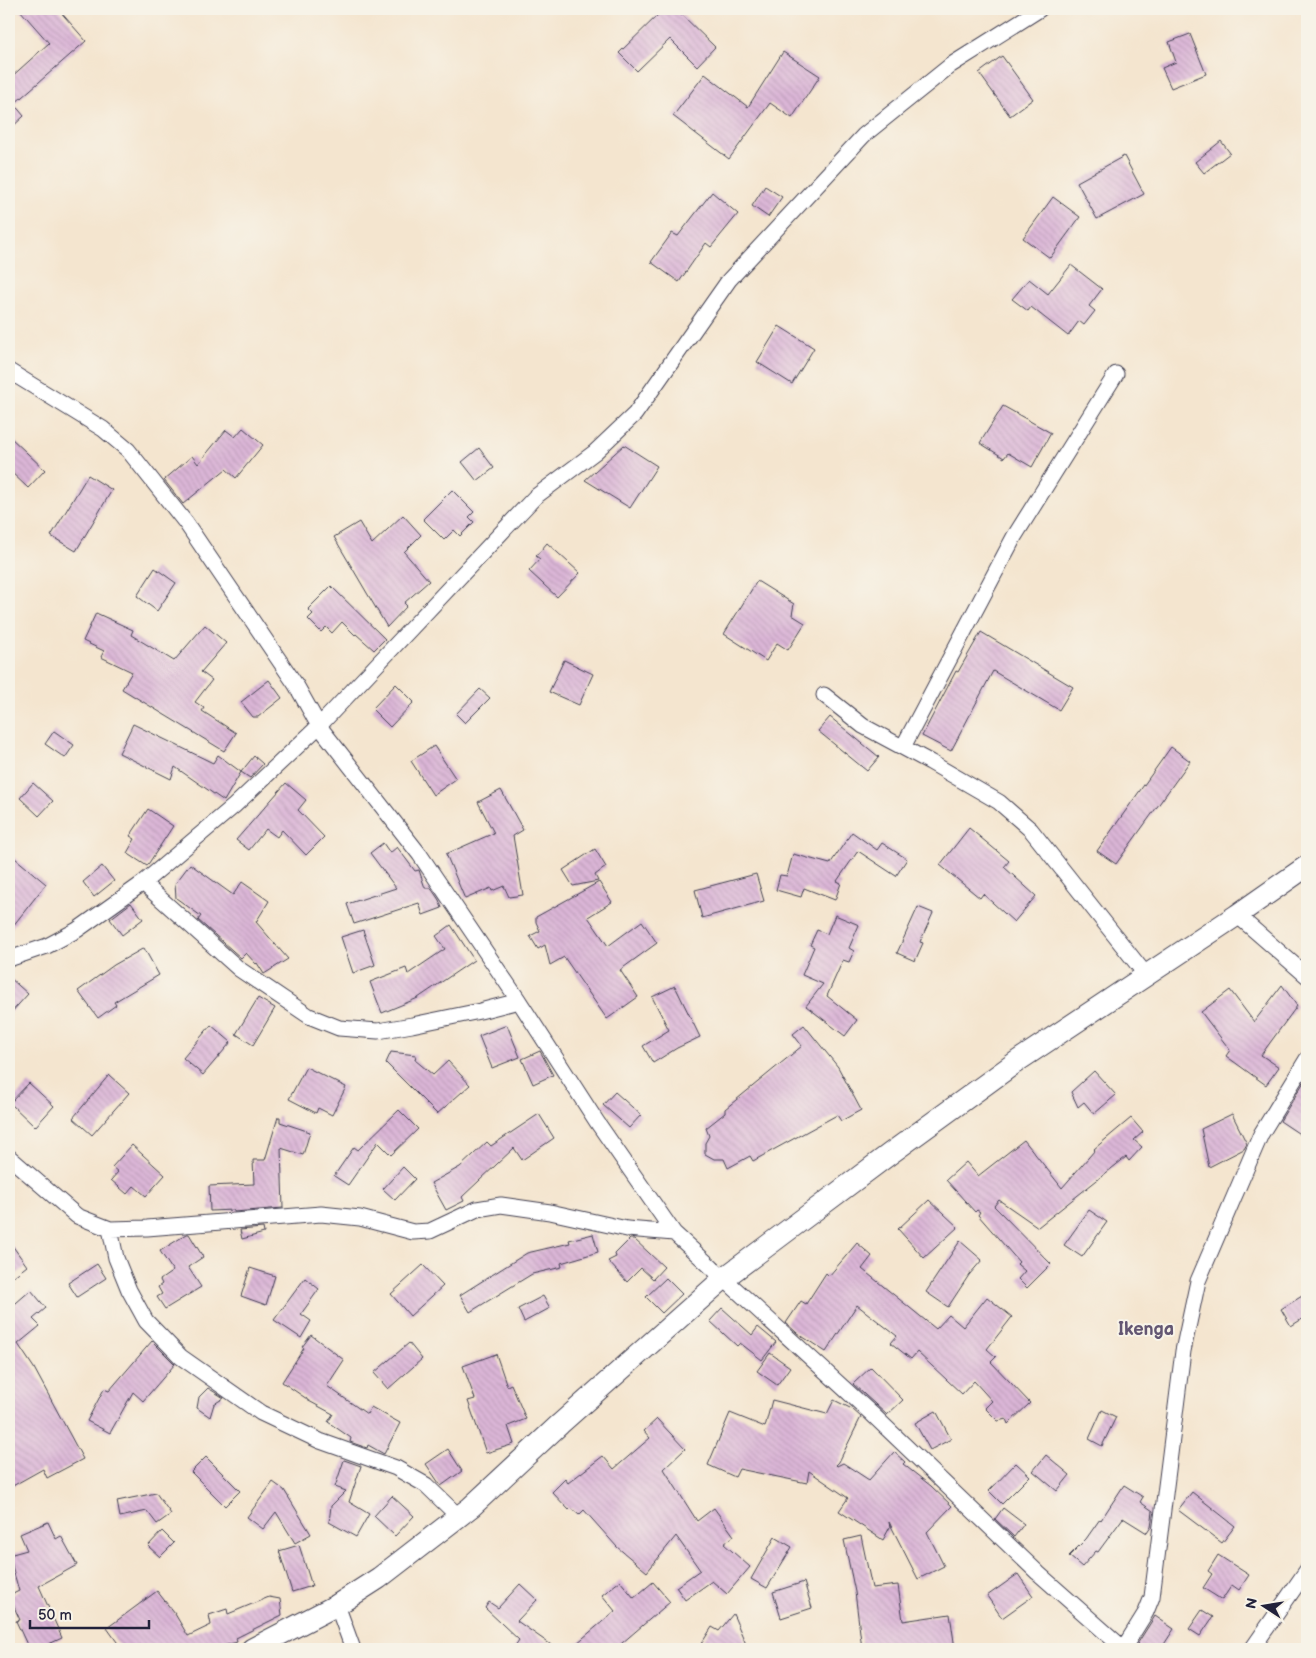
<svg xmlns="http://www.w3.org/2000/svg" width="1316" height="1658" font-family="'Balsamiq Sans',sans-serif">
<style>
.building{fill:url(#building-back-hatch)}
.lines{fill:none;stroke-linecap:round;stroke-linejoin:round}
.minor-casing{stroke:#423f51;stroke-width:17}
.secondary-casing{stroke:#423f51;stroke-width:23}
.minor{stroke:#fff;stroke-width:15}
.secondary{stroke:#fff;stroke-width:21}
.labels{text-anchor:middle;stroke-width:4;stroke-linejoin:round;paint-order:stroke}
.quarter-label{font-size:18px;font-weight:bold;fill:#635672;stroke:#f7f3e8}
</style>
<defs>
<pattern id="building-back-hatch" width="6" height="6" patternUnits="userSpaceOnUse" patternTransform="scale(1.25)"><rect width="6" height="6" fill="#dbb6d7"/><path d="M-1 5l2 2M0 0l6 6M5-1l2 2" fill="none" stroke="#bc9cb9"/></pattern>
</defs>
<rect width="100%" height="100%" fill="#f7f3e8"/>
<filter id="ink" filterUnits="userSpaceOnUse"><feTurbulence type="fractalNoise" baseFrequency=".02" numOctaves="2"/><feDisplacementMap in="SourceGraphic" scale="10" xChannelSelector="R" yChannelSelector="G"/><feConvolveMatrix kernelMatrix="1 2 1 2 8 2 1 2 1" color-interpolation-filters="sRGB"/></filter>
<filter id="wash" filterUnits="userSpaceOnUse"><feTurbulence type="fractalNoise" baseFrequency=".0096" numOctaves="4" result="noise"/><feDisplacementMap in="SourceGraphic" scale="20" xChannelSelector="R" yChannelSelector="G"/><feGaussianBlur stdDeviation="1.12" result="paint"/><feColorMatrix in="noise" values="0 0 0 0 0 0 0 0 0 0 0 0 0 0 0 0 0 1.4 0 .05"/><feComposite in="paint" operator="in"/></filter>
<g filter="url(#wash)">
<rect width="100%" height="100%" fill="#f4e5cf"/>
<g id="blocks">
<path class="building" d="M19 9H58L86 41 14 104 24 116 9 130V79L49 43Z
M664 9H676L715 47 697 66 670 39 637 71 619 53Z
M1190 34 1206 74 1171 88 1162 68 1176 62 1169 42Z
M783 52 820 76 792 118 770 103 729 159 673 116 705 74 748 107Z
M1002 56 1033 99 1010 116 979 73Z
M1221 141 1230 153 1204 173 1195 162Z
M1124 156 1144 194 1097 219 1077 182Z
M765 186 782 197 768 217 752 206Z
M712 192 738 214 711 247 706 243 679 282 651 262 672 233 678 236Z
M1053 197 1080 217 1050 258 1023 238Z
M1071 265 1102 289 1089 306 1095 311 1084 325 1079 321 1068 336 1031 307 1028 311 1012 299 1029 279 1048 294Z
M779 326 814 348 792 384 757 362Z
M1003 406 1051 433 1032 467 1008 453 1004 458 980 443Z
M243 428 263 445 236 478 226 469 183 504 164 480 192 456 198 464 226 430 235 437Z
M9 436 45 470 28 488 9 470Z
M624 445 657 466 630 508 585 480Z
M479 448 494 468 477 481 462 462Z
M88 475 112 490 76 551 51 536Z
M452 490 474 512 469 517 474 522 460 536 454 530 444 540 423 519Z
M403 515 421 535 404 552 429 581 404 603 407 606 387 627 334 537 359 522 372 544Z
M547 543 580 573 557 597 529 571 540 559 536 556Z
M155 568 176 583 157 611 137 596Z
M757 581 794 604 792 615 805 623 788 650 777 643 766 661 724 634Z
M331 586 385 639 374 650 356 634 355 635 342 622 332 633 326 627 321 632 308 619 313 614 308 609Z
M96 613 133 630 131 635 174 661 205 625 226 643 201 672 212 680 195 702 204 708 202 711 236 733 224 751 122 689 132 672 101 657 104 651 83 641Z
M981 632 1073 687 1059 710 993 671 951 751 922 736 956 671 958 672Z
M564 660 593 674 579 705 549 692Z
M269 680 282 698 258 717H253L241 702Z
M396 684 414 702 390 727 372 709Z
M480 689 490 698 465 723 456 714Z
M830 717 879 757 867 771 818 731Z
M133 724 213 763 218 755 241 772 224 801 175 767 171 779 119 753Z
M54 731 74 745 65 758 45 744Z
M434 746 456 779 433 795 411 761Z
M1171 747 1190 761 1116 864 1097 851Z
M254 756 263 764 250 778 241 772Z
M33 783 53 801 39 816 20 798Z
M286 783 306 800 298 810 324 837 306 855 282 830 277 837 266 829 249 850 236 840Z
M501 790 523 830 513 836 523 895 509 897 504 886 492 891 491 888 465 899 446 854 494 833 478 802Z
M148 809 173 826 147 866 127 853 135 839 130 836Z
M969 828 1009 861 1004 867 1036 896 1014 922 983 894 980 898 940 865Z
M852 832 877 850 882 843 907 859 896 876 858 851 837 881 841 883 835 900 804 888 801 897 776 890 780 875 787 876 793 854 830 864Z
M383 843 390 853 397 847 415 871 419 870 425 888H431L439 900 442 908 423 915 419 903 354 924 347 904 396 888 370 853Z
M595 849 606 867 595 875 598 881 573 886 563 870Z
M9 853 46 884 9 931Z
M190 864 233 895 242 882 269 901 256 922 288 959 264 974 257 963 256 964 246 953 241 958 198 920 201 916 176 898 175 884Z
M102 866 114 881 94 897 83 882Z
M756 874 764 901 702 918 695 890Z
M599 882 612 902 588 917 608 946 642 921 657 943 620 970 638 997 607 1019 564 957 550 965 545 945 538 949 530 936 540 931 536 922V917Z
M131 903 143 919 122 935 110 919Z
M918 907 933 913 920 942 923 943 915 961 897 953Z
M835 915 859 925 849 948 854 951 849 962 843 960 827 996 857 1020 845 1036 806 1006 823 984 802 975 814 947 810 945 817 930 827 934Z
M451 925 474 960 418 998 382 1013 370 982 406 968 408 974 445 949 436 936Z
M363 930 375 965 353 973 341 937Z
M144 948 159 975 114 1002 116 1005 98 1018 78 991 114 965Z
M9 977 28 994 9 1015Z
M1282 985 1297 1006 1261 1055 1279 1067 1266 1085 1226 1056 1230 1050 1201 1012 1230 990 1254 1022Z
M675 986 700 1037 677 1048 653 1063 643 1046 669 1030 652 997Z
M258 998 275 1008 253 1045 236 1034Z
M211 1025 231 1042 203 1075 183 1058Z
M507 1025 520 1057 492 1068 479 1036Z
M804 1025 838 1067 861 1110 841 1121 837 1115 753 1161 750 1156 728 1168 724 1159H714L705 1154V1143L709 1136 706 1128 725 1113V1109L802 1046 793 1034Z
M540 1051 553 1075 533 1084 522 1059Z
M391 1052 416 1055 415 1060 433 1075 448 1061 470 1085 437 1114 386 1063Z
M306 1067 346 1087 332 1115 318 1108 316 1113 289 1099Z
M1094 1071 1116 1095 1094 1114 1084 1102 1078 1107 1071 1092Z
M109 1075 129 1093 92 1135 73 1118Z
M1307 1077V1139L1280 1121Z
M29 1083 54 1106 35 1127 10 1103Z
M615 1092 641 1115 629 1128 603 1105Z
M399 1110 418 1129 391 1155 378 1142 348 1185 334 1176 354 1147 358 1150Z
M539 1114 554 1138 522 1160 514 1148 462 1197 464 1201 446 1210 431 1183 460 1167 487 1142 491 1146Z
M1232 1114 1247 1144 1244 1149 1209 1167 1201 1129Z
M278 1117H280V1122L310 1132 303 1155 281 1148 283 1208 234 1212V1210L210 1211 209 1186 254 1184 253 1160H265Z
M1131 1118 1143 1132 1134 1140 1142 1147 1129 1161 1126 1157 1038 1227 999 1200 994 1206 1051 1264 1027 1288 1018 1279 1025 1271 1017 1264 1019 1262 978 1215 980 1212 977 1210 975 1212 946 1180 966 1162 978 1176 1024 1140 1062 1188 1095 1150 1094 1149Z
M132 1145 165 1175 146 1196 134 1186 127 1194 111 1180 118 1172 112 1167Z
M403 1167 415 1179 395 1200 383 1189Z
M929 1200 958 1227 924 1258 898 1229Z
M1089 1210 1107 1222 1082 1257 1064 1245Z
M263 1228 264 1233 242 1239 240 1230Z
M187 1234H189L203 1257 188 1267 201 1287 165 1309 157 1297 162 1294 158 1287 162 1284 160 1280 173 1271 160 1251Z
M593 1234 598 1252 561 1263 562 1267 532 1274 470 1312 460 1295 527 1253 570 1243 569 1240Z
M630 1239H634L664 1267 653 1279 641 1268 627 1282 608 1261 616 1257 615 1254Z
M9 1241 27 1266 9 1280Z
M960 1241 982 1260 969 1275 948 1307 926 1292Z
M857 1243 872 1256 862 1269 936 1329 949 1315 963 1327 987 1297 1012 1317 987 1349 996 1357 991 1362 1030 1403 1008 1424 1006 1419 998 1421 985 1408 992 1401 974 1381 962 1394 917 1352 911 1359 891 1343 897 1336 857 1305 826 1352 797 1333 786 1323 801 1301 806 1304 826 1273 829 1276Z
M97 1264 106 1278 77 1297 68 1283Z
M423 1265 443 1286 410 1316 391 1294Z
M250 1268 275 1276 266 1305 241 1296Z
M305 1278 319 1289 301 1314 311 1321 301 1338 274 1320Z
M666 1278 682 1294 662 1313 646 1297Z
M31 1290 46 1308 33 1319 40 1326 18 1344 34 1368 83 1459 47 1478 43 1469 9 1488V1309Z
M1307 1293V1316L1291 1326 1281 1309Z
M543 1296 550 1308 524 1322 518 1309Z
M722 1308 752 1335 758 1327 776 1342 762 1360 740 1343 737 1346 710 1321Z
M311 1335 344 1360 327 1386 367 1414 371 1407 400 1423 384 1454 368 1445 367 1448 350 1442 351 1438 328 1422 333 1414 307 1400V1399L282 1382 304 1348 302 1347Z
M152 1341 175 1364 143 1401 133 1392 110 1433 87 1421 104 1389 109 1391Z
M409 1343 422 1359 388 1389 374 1373Z
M770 1353 790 1367 777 1385 757 1371Z
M496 1354 507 1386 511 1384 526 1419 508 1426 514 1444 486 1453 468 1401 475 1399 463 1366Z
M871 1367 903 1400 887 1415 853 1384Z
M208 1388 224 1398 214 1404 210 1417 197 1408 199 1397Z
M772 1400 827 1414 834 1400 852 1409 861 1417 839 1462 836 1465 837 1466 843 1463 869 1480 894 1452 905 1462 903 1464 931 1486 952 1506 927 1532 944 1566 918 1579 889 1522 890 1527 883 1540 839 1511 848 1498 809 1471 807 1483 739 1469 735 1477 708 1465 730 1413 765 1427Z
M1102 1410 1116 1417 1102 1446 1089 1439Z
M936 1411 951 1439 930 1450 915 1423Z
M657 1419 685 1449 664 1469 697 1521 714 1508 734 1536 724 1544 750 1567 727 1594 712 1581 685 1600 676 1587 700 1570 676 1536 647 1572 617 1547 584 1510 579 1515 571 1508 569 1510 552 1492 565 1479 568 1483 603 1456 614 1469 650 1438 644 1431Z
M448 1449 462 1471 441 1486 426 1464Z
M1046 1455 1070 1475 1057 1491 1033 1471Z
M206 1457 240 1491 225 1506 191 1472Z
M344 1460 361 1466 349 1502 369 1514 356 1537 329 1522 331 1506 346 1491 335 1487Z
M1016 1463 1030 1476 1002 1504 989 1491Z
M273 1482 284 1490 311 1534 295 1543 276 1512 263 1529 247 1517Z
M1124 1485 1143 1497 1140 1502 1153 1511 1151 1527 1147 1533 1123 1518 1098 1552 1096 1551 1082 1567 1069 1556 1086 1539 1100 1519 1101 1520Z
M1192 1492 1235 1526 1222 1543 1178 1510Z
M156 1493 171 1514 157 1524 147 1511 120 1517 117 1501Z
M392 1496 414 1516 395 1536 374 1516Z
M1003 1508 1024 1524 1014 1537 995 1519Z
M48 1522 56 1539 61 1536 77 1565 39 1586 62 1638 38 1649H29L16 1621 20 1620 9 1596 19 1591 9 1555 27 1550 20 1534Z
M162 1531 174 1543 160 1557 148 1546Z
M861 1536 872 1588 898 1585 903 1621 950 1614 955 1649H862L855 1592 844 1540Z
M775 1537 792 1547 767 1588 751 1579Z
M299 1545 312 1586 292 1592 279 1551Z
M1218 1555 1249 1575 1239 1590 1232 1585 1222 1600 1203 1588 1212 1574 1208 1571Z
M1018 1574 1033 1596 1002 1618 987 1596Z
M620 1581 634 1598 653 1582 670 1602 615 1649H570L615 1611 602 1595Z
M804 1582 812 1608 781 1618 773 1592Z
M520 1584 537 1600 517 1621 557 1649H513L519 1640 485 1608 489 1602 498 1608Z
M157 1591 175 1614 188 1636 211 1625 209 1615 227 1609 228 1614 269 1597 280 1599 282 1615 236 1638 237 1642 214 1649H122L107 1628Z
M1202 1610 1213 1617 1200 1636 1189 1629Z
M733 1614 748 1649H698L712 1627 719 1631Z
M1155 1616 1174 1629 1161 1649H1134Z"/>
</g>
</g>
<g filter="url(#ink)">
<use href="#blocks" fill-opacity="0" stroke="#423f51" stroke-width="1"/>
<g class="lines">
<g class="minor-casing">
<path id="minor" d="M9 371 103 429 128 450 186 523 296 685 319 726 420 855 519 1001 597 1122 674 1233 872 1414 1038 1573 1124 1649
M824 695 863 726 930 762 999 802 1031 830 1146 975
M903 747 1014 537 1116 374
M143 883 239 969 309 1016 339 1028 378 1031 412 1025 480 1011 519 1001
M1237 915 1307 976
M9 959 47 946 77 930 143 883 234 806 319 726 535 497 595 452 635 414 729 280 864 135 951 65 1040 9
M9 1157 77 1216 110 1229 147 1228 321 1214 360 1218 413 1232 430 1231 477 1209 501 1205 550 1212 627 1229 674 1233
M110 1229 116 1258 129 1290 146 1321 181 1357 261 1413 320 1441 396 1468 426 1485 459 1517
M337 1605 353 1649
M1123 1649 1146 1612 1152 1597 1183 1351 1198 1281 1261 1134 1307 1059
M1252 1649 1307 1570"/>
</g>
<g class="secondary-casing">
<path id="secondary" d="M252 1649 337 1605 379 1578 471 1507 560 1424 723 1279 891 1153 1019 1060 1237 915 1307 866"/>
</g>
<use href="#minor" class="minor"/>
<use href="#secondary" class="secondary"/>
</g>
</g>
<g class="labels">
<g class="quarter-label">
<text x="1146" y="1335">Ikenga</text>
</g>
</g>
<rect width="1316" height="1658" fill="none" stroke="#f7f3e8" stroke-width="30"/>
<g transform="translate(1264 1606) rotate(282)" stroke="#f7f3e8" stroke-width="4" paint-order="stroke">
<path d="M0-4L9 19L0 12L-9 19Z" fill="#22223b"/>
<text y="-8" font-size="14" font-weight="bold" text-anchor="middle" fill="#22223b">N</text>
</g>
<path d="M30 1620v8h119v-8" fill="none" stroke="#22223b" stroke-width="2.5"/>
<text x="38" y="1620" font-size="15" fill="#22223b" stroke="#f7f3e8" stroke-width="4" paint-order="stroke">50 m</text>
</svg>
